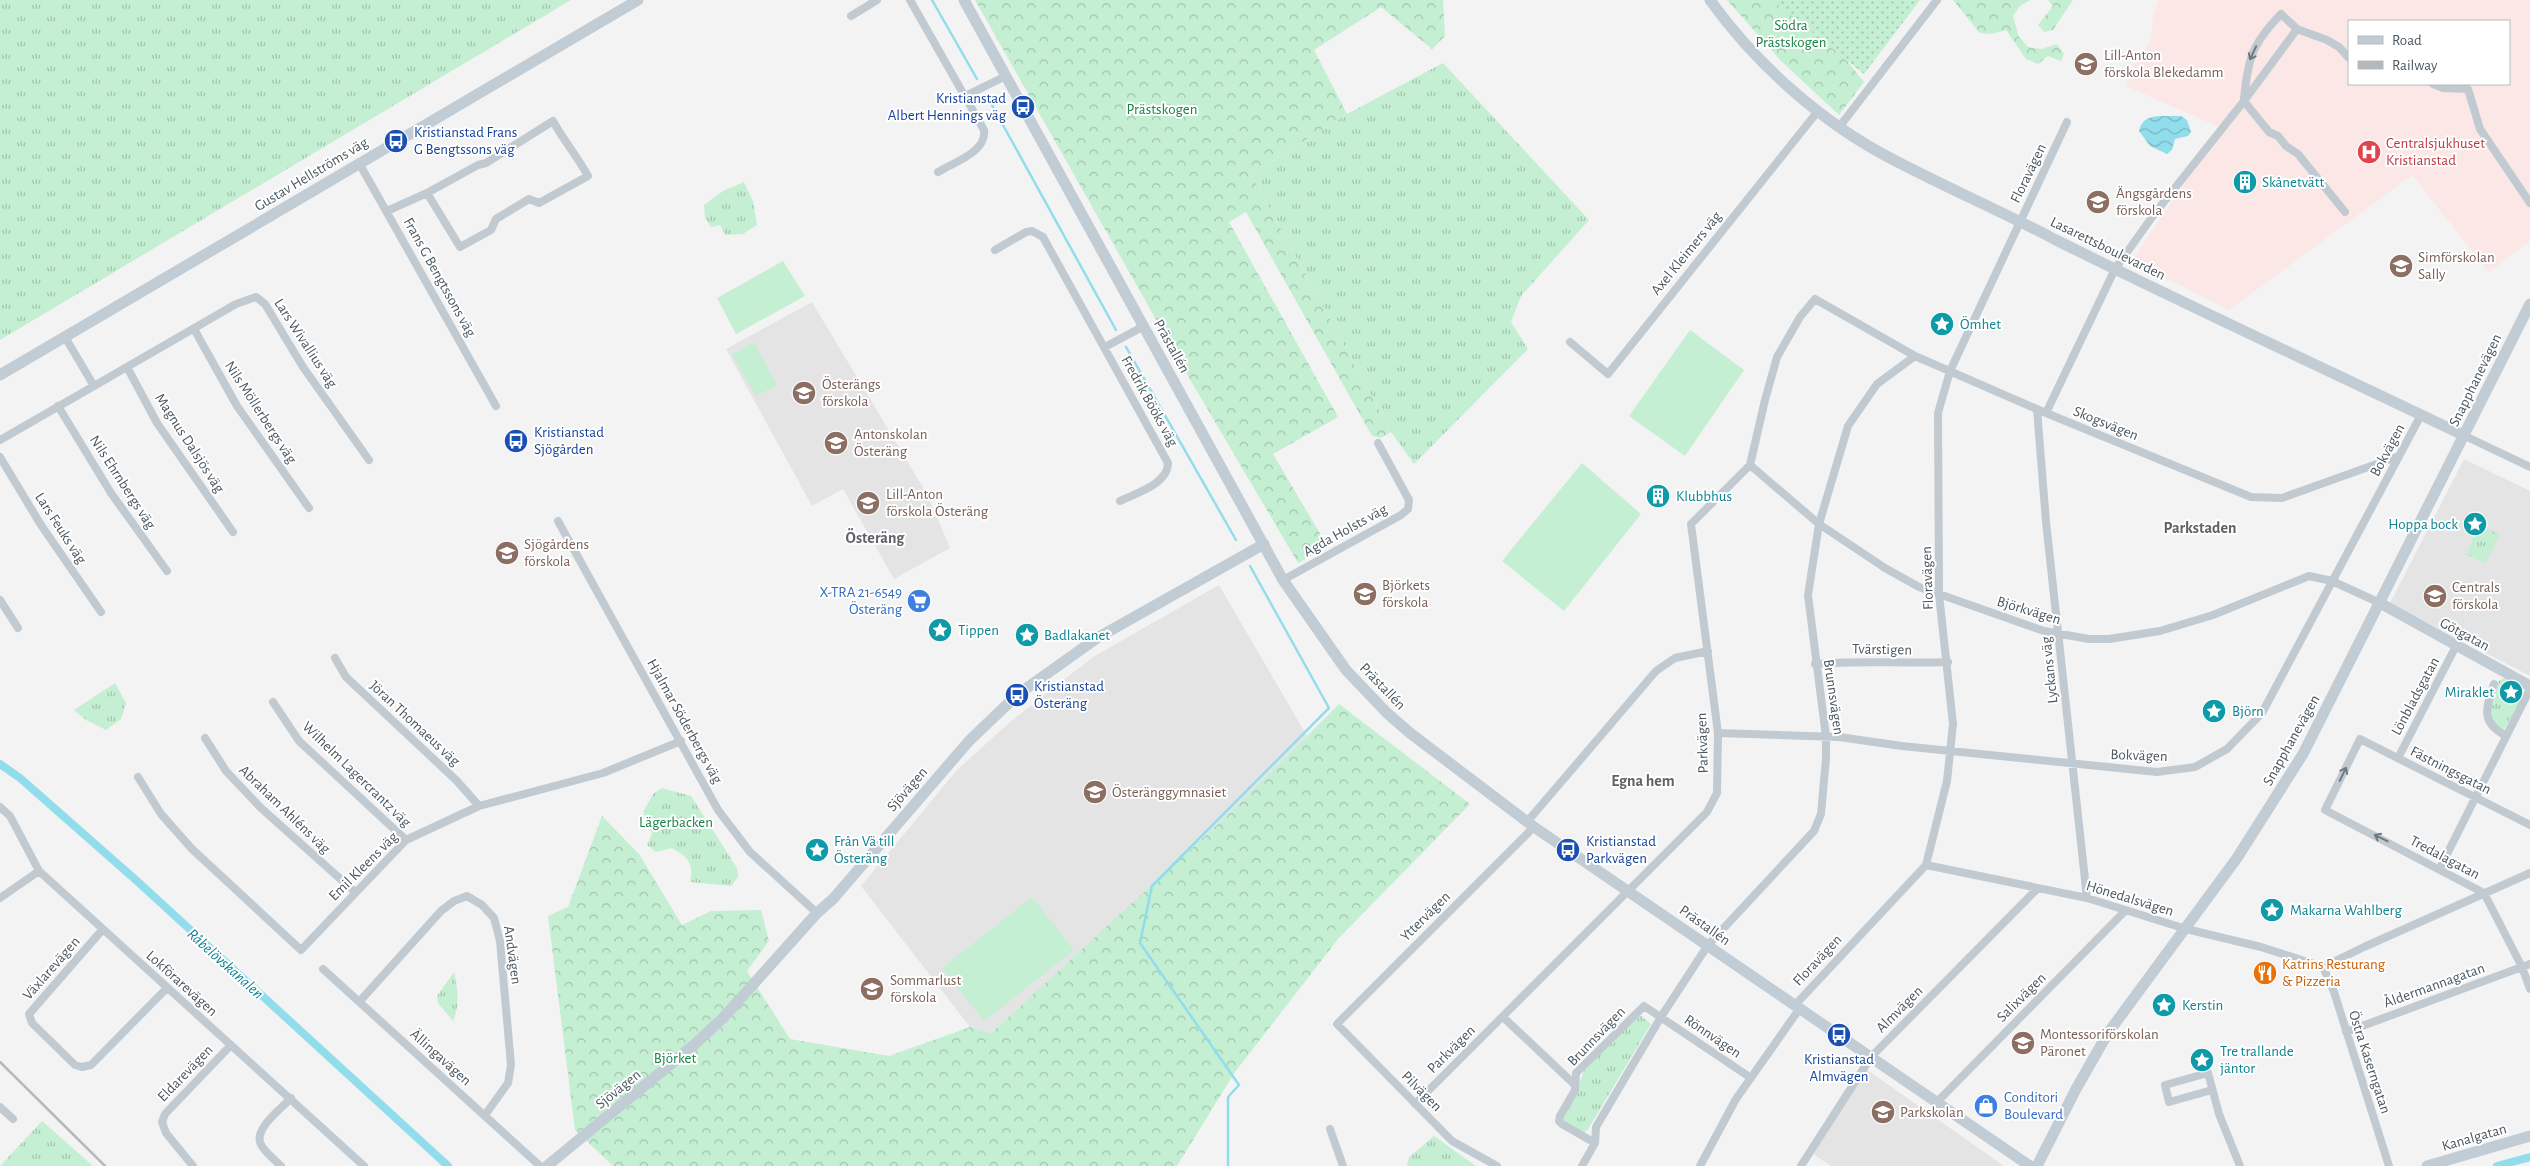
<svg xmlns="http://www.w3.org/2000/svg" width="2530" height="1166" font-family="'Alegreya Sans',sans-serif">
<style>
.education{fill:#e5e4e5}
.medical{fill:#fbe7e6;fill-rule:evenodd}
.grass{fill:url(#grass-tufts)}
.forest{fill:url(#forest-crowns)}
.garden{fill:url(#garden-dots)}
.pitch{fill:#c4efd2}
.water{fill:url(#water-waves)}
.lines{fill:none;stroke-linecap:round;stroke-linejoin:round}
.stream{stroke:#92ddeb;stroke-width:2.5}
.canal{stroke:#92ddeb;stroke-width:8}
.street{stroke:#c1cad1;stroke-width:8}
.secondary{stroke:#c1ccd5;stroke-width:11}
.rail{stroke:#b5b8bc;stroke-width:2.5}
.oneway{stroke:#6e7a82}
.labels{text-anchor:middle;stroke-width:4;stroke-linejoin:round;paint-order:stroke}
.park-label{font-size:15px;fill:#1b8149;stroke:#fff}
.education-label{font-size:15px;fill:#785e54;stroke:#fff;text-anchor:start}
.transit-label{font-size:15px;fill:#164399;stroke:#fff;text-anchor:start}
.health-label{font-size:15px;fill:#be3a42;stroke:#fff;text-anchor:start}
.street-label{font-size:15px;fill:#4a5760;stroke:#fff}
.culture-label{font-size:15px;fill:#0d838f;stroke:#fff;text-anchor:start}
.shop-label{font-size:15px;fill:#366cbe;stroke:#fff;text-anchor:end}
.food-label{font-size:15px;fill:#c56008;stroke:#fff;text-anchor:start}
.neighbourhood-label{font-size:16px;font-weight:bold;fill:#5f6367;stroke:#fff}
.water-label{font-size:16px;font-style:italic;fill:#118095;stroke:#fff}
</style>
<defs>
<pattern id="grass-tufts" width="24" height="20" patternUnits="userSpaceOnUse" patternTransform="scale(1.25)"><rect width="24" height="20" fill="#c4efd2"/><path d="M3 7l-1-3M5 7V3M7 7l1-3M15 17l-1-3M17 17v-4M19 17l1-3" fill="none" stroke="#a1c4ae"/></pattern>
<pattern id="forest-crowns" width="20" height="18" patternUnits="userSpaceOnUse" patternTransform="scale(1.25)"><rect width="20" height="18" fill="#c4efd2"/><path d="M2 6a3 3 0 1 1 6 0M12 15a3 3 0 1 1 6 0" fill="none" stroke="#a1c4ae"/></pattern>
<pattern id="garden-dots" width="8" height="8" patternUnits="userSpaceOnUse" patternTransform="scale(1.25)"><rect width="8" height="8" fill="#c4efd2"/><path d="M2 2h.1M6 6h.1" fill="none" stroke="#a1c4ae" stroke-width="1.8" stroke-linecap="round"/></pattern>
<pattern id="water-waves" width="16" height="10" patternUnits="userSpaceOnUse" patternTransform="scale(1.25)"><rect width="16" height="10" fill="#92ddeb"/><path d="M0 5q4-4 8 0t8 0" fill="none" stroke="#79b6c2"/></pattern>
</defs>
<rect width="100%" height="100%" fill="#f4f3f3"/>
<path class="education" d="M812 302 928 496 950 548 894 579 843 489 812 506 726 349Z
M2464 459 2530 491V676L2390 603Z
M1219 585 1307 736 1230 814 991 1033 970 1027 861 886 957 770 1010 722 1093 657Z
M1866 1069 2004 1166H1831L1813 1154Z"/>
<path class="medical" d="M2158 0H2530V241L2489 272 2412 175 2229 310 2132 261 2185 182 2226 130 2126 86 2134 65 2151 41 2153 16ZM2349 21H2509V84H2349Z"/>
<path class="grass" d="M0 0H571L0 340Z
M1443 63 1589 220 1521 296 1511 322 1528 349 1414 464 1391 432 1251 174 1347 114Z
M744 182 753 201 757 225 743 234 725 235 720 225 711 227 705 218 704 205 723 191Z
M2480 525 2500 535 2485 564 2466 554Z
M2504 678 2524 689 2523 696 2504 730 2494 725 2490 713 2499 681Z
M115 683 126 703 121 719 106 730 86 720 74 710Z
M662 788 691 796 737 868 738 877 731 886 690 882C694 863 688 857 672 848L656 852 647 845 652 834 643 812 653 794Z
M454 972C458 989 460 1004 453 1021L438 1003 437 996Z
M1640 1015 1651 1024 1587 1131 1584 1132 1565 1122 1562 1118 1577 1091 1584 1070Z
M42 1121 93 1166H0Z
M1434 1136 1476 1166H1407L1409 1157Z"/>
<path class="forest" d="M975 0H1443L1445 36 1432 49 1381 7 1314 50 1347 114 1251 174 1391 432 1381 438 1372 436 1246 212 1229 222 1338 417 1273 454 1328 547 1298 563 1188 376Z
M1727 0H1798L1864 82 1839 115 1781 61Z
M1953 0H2030L2020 6 2013 16 2019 37 2028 47 2041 49 2057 44 2064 54 2061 61 2048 56 2038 64 2026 59 2006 30 1991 34 1980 33Z
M2048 0H2073L2053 30 2044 32 2038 25 2053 6Z
M1339 704 1470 804 1338 939 1235 1072 1177 1166H613L575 1130 548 916 568 907 602 816 639 854 682 925 711 911 761 910 769 941 747 971 790 1039 889 1056 970 1027 991 1033 1229 814Z"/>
<path class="garden" d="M1772 0H1920L1864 74Z"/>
<path class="pitch" d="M783 261 805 296 736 334 717 298Z
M1690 330 1744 370 1685 456 1629 416Z
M754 342 777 385 756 396 732 354Z
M1582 463 1641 514 1564 611 1502 561Z
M1032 897 1074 950 984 1021 942 968Z"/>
<path class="water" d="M2181 116 2187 120 2191 132 2188 136 2175 139 2172 150 2167 154 2150 146 2139 131C2143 111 2164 117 2181 116Z"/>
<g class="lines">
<path class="stream" d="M932 0 977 79
M987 96 1116 330
M1126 347 1236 540
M1228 1166V1097L1239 1085 1140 943 1152 886 1329 708 1250 566"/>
<path class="canal" d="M0 764 20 778 137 881 448 1166
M2497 1166 2530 1157"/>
<path class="street" d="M910 0 984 130C987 152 954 162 938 172
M851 16 877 0
M2433 84 2443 88 2468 89 2480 129 2530 203
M965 96 1006 76
M2244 99C2248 58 2252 44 2281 14L2297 29 2327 40 2339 47 2349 58
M2244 101 2269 132 2278 136 2286 146 2298 154 2345 212
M1840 126 1937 0
M359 163 496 406
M387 211 427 193 478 165 486 163 553 121C564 141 577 156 588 176L539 203 529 199 496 219 491 230 460 247 427 193
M995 250 1026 232 1032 231 1043 237 1168 463C1168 484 1136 493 1120 501
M194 329 237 406 309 508
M65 337 94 386 236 304 256 297 265 304 303 367 369 460
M1570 342 1608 374 1818 111
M1105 347 1144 326
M127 367 157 423 233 532
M58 406 111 493 167 571
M2037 409 2046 522 2087 898
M2046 413 2115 269 2155 213 2244 101 2297 29
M2465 436 2530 467
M0 440 94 386
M0 457 41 525 101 612
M1750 465 1819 524 1885 568 1919 587 2044 631 2089 639H2109L2160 631 2213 615 2309 576 2332 581 2380 603
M558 521 718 810 750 852 817 913
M1283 580 1401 515 1408 509 1409 500 1378 443
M0 600 18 628
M335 658 346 677 457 781 479 806
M1815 664C1860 660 1903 664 1948 662
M2494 684C2486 709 2480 722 2506 736
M273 702 299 741 406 840
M1718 733 1839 737 1902 746 2157 772 2195 767 2227 749 2262 713 2421 415
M205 738 226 771 261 808 355 892
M2398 758 2456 646
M138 777 161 814 192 849 301 950 406 840 479 806 603 773 681 741
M0 807 10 816 39 871 364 1166
M1527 822 1656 671 1675 658 1708 651
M2530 825 2360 739 2325 810 2484 893 2522 967 2530 989
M1926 865 2087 898 2186 929 2261 947 2323 967
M2440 868 2530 689
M0 898 39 871
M103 929 29 1014 32 1023 75 1065 82 1067 91 1065 167 988
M2323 967 2364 947 2530 873
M2323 967 2334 992 2389 1166
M323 969 540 1166
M360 1001 441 911 454 901 467 896 482 905 494 918 500 941 511 1065 508 1083 485 1115
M1795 1005 1926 865 1947 781 1953 724 1939 594 1938 413 1950 371 2067 122
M1503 1017 1574 1084
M2346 1032 2530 964
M2212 1090 2169 1102 2165 1085 2208 1073 2219 1114 2240 1166
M1937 1102 2125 911
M1415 1104 1707 812 1717 793 1718 733 1691 524 1750 465 1765 400 1777 357 1800 317 1815 299 1915 356 2046 413 2251 497 2282 498 2399 456
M0 1107 13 1119
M1330 1129 1343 1166
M1595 1143 1562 1124 1559 1121 1560 1116 1575 1090 1576 1073 1644 1006 1751 1078
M193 1166 166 1133 162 1122 165 1114 231 1045
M281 1166C275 1160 262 1150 260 1142 256 1127 281 1109 291 1098
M1497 1166 1452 1141 1337 1024 1534 827
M1582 1166 1595 1143 1596 1127 1661 1017 1708 945 1814 831 1821 814 1826 758V737L1808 595 1819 524 1848 426 1877 384 1915 356
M1700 1166 1736 1099 1800 1008
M1801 1166 1871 1057 2037 889"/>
<path class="secondary" d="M964 0 1283 580 1346 670 1387 713 1410 733 1534 827 2030 1166
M1710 0C1756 64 1822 123 1892 159 1945 187 2001 211 2054 239 2190 307 2328 370 2465 436
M0 375 638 0
M2380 603 2530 686
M547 1166 695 1044 723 1018 817 913 833 899 969 741 1017 695 1097 638 1264 544
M2037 1166 2076 1089 2108 1033 2237 858 2303 754 2530 304
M2427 1166 2530 1136"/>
<path class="rail" d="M0 1062 105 1166"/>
</g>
<defs><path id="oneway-shaft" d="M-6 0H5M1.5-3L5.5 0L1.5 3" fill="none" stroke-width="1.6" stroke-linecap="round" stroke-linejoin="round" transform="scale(1.25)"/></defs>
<g class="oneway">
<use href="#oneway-shaft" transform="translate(2253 53) rotate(115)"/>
<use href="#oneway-shaft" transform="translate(2343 774) rotate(-64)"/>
<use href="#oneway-shaft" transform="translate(2381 838) rotate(-153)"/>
</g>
<defs>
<g id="school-disc" transform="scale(1.25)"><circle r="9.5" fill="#8d6e63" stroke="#fff"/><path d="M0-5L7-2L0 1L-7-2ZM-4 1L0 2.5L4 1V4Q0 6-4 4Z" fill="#fff"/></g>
<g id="bus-disc" transform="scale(1.25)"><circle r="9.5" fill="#1a4fb4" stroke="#fff"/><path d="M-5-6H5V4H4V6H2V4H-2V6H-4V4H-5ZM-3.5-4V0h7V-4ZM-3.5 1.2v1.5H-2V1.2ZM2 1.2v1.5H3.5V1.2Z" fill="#fff"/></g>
<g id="hospital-disc" transform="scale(1.25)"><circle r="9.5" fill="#e0444e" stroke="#fff"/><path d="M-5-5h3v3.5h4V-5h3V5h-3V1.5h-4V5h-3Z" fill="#fff"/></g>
<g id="building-disc" transform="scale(1.25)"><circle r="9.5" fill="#0f9aa8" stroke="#fff"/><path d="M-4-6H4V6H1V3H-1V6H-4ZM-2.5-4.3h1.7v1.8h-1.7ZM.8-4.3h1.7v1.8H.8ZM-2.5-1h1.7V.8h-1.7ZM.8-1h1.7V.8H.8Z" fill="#fff"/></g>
<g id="sight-disc" transform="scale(1.25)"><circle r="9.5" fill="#0f9aa8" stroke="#fff"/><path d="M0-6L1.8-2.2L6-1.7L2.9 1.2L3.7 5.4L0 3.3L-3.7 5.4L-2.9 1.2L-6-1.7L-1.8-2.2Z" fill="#fff"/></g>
<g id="supermarket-disc" transform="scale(1.25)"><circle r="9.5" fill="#3f7fe0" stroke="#fff"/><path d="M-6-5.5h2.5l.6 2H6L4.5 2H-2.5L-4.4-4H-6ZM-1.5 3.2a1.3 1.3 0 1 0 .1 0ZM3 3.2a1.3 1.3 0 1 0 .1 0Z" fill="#fff"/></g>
<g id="restaurant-disc" transform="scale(1.25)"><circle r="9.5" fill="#e8710a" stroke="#fff"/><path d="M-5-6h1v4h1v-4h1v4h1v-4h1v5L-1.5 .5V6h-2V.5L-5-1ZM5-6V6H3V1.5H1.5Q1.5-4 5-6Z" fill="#fff"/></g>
<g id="shop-disc" transform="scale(1.25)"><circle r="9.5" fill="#3f7fe0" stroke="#fff"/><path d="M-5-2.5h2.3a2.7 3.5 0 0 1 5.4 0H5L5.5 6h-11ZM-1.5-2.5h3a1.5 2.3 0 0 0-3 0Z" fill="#fff"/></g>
</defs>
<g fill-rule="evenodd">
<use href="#school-disc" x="2086" y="64"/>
<use href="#bus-disc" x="1023" y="107"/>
<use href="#bus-disc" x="396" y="141"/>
<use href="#hospital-disc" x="2369" y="152"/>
<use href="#building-disc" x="2245" y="182"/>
<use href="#school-disc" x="2098" y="202"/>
<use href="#school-disc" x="2401" y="266"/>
<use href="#sight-disc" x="1942" y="324"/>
<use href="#school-disc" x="804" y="393"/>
<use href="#bus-disc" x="516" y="441"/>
<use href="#school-disc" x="836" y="443"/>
<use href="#building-disc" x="1658" y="496"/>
<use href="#school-disc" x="868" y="503"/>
<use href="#sight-disc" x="2475" y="524"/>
<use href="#school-disc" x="507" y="553"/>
<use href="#school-disc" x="1365" y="594"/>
<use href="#school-disc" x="2435" y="596"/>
<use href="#supermarket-disc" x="919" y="601"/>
<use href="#sight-disc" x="940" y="630"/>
<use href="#sight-disc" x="1027" y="635"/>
<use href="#sight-disc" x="2511" y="692"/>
<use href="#bus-disc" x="1017" y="695"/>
<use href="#sight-disc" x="2214" y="711"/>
<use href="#school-disc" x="1095" y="792"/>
<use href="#sight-disc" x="817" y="850"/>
<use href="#bus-disc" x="1568" y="850"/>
<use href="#sight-disc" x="2272" y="910"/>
<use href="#restaurant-disc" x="2265" y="973"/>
<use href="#school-disc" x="872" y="989"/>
<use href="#sight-disc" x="2164" y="1005"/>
<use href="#bus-disc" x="1839" y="1035"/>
<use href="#school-disc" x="2023" y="1043"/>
<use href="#sight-disc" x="2202" y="1060"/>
<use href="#shop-disc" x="1986" y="1106"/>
<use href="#school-disc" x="1883" y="1112"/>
</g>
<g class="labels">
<g class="park-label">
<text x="1791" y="30">Södra<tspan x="1791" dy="17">Prästskogen</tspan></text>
<text x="1162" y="114">Prästskogen</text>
<text x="676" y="827">Lägerbacken</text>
<text x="675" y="1063">Björket</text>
</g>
<g class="education-label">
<text x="2104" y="60">Lill-Anton<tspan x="2104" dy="17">förskola Blekedamm</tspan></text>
<text x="2116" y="198">Ängsgårdens<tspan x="2116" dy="17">förskola</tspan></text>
<text x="2418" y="262">Simförskolan<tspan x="2418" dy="17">Sally</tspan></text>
<text x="822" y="389">Österängs<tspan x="822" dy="17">förskola</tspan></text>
<text x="854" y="439">Antonskolan<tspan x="854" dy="17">Österäng</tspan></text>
<text x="886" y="499">Lill-Anton<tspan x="886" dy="17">förskola Österäng</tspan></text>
<text x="524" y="549">Sjögårdens<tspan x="524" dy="17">förskola</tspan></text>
<text x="1382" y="590">Björkets<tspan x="1382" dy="17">förskola</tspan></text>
<text x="2452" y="592">Centrals<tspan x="2452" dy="17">förskola</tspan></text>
<text x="1112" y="797">Österänggymnasiet</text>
<text x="890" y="985">Sommarlust<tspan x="890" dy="17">förskola</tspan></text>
<text x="2040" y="1039">Montessoriförskolan<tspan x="2040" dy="17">Päronet</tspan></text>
<text x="1900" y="1117">Parkskolan</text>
</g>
<g class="transit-label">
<text x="1006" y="103" text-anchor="end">Kristianstad<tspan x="1006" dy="17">Albert Hennings väg</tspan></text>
<text x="414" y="137">Kristianstad Frans<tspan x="414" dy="17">G Bengtssons väg</tspan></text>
<text x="534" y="437">Kristianstad<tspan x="534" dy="17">Sjögården</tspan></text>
<text x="1034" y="691">Kristianstad<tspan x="1034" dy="17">Österäng</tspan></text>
<text x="1586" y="846">Kristianstad<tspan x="1586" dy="17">Parkvägen</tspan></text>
<text x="1839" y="1064" text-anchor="middle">Kristianstad<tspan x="1839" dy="17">Almvägen</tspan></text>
</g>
<g class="health-label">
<text x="2386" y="148">Centralsjukhuset<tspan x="2386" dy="17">Kristianstad</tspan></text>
</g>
<g class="street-label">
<text transform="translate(2028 173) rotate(-64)" y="5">Floravägen</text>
<text transform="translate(311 174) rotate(-31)" y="5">Gustav Hellströms väg</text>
<text transform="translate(2108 248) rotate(26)" y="5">Lasarettsboulevarden</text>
<text transform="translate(1686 253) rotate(-51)" y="5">Axel Kleimers väg</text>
<text transform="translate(440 277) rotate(61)" y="5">Frans G Bengtssons väg</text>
<text transform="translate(306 343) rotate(57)" y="5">Lars Wivallius väg</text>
<text transform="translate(1172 346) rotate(61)" y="5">Prästallén</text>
<text transform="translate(2475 380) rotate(-64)" y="5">Snapphanevägen</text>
<text transform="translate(1150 401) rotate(61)" y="5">Fredrik Bööks väg</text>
<text transform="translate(261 412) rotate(57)" y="5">Nils Möllerbergs väg</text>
<text transform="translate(2106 423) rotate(22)" y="5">Skogsvägen</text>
<text transform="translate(190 443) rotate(57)" y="5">Magnus Dalsjös väg</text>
<text transform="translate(2387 450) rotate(-62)" y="5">Bokvägen</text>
<text transform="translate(123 482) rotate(57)" y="5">Nils Ehrnbergs väg</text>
<text transform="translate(61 528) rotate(57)" y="5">Lars Feuks väg</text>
<text transform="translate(1345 530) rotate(-29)" y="5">Agda Holsts väg</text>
<text transform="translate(1927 578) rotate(-92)" y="5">Floravägen</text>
<text transform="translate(2029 610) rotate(17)" y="5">Björkvägen</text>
<text transform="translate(2465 634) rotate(28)" y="5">Götgatan</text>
<text transform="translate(1882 649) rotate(1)" y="5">Tvärstigen</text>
<text transform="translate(2049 670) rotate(-96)" y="5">Lyckans väg</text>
<text transform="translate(1383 686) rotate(46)" y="5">Prästallén</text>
<text transform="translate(2415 696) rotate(-62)" y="5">Lönbladsgatan</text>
<text transform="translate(1834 697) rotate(82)" y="5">Brunnsvägen</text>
<text transform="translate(685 721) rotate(61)" y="5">Hjalmar Söderbergs väg</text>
<text transform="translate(415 723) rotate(43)" y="5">Jöran Thomaeus väg</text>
<text transform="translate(2291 740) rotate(-61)" y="5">Snapphanevägen</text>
<text transform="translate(1702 743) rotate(-92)" y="5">Parkvägen</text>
<text transform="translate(2139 755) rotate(2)" y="5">Bokvägen</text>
<text transform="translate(2451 770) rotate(27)" y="5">Fästningsgatan</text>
<text transform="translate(357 774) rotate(44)" y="5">Wilhelm Lagercrantz väg</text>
<text transform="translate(907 789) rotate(-49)" y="5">Sjövägen</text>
<text transform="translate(285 809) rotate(44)" y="5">Abraham Ahléns väg</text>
<text transform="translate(2445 857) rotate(28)" y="5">Tredalagatan</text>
<text transform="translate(363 866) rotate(-45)" y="5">Emil Kleens väg</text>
<text transform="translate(2130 898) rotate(17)" y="5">Hönedalsvägen</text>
<text transform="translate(1425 916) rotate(-45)" y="5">Yttervägen</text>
<text transform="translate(1705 925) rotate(35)" y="5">Prästallén</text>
<text transform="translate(513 955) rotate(82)" y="5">Andvägen</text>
<text transform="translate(1817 960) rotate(-47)" y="5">Floravägen</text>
<text transform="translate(51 968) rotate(-49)" y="5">Växlarevägen</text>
<text transform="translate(182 983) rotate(42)" y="5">Lokförarevägen</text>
<text transform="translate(2434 985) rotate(-20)" y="5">Åldermannagatan</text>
<text transform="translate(2021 997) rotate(-45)" y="5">Salixvägen</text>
<text transform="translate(1899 1009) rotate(-45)" y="5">Almvägen</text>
<text transform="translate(1596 1036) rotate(-46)" y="5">Brunnsvägen</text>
<text transform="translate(1713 1036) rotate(34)" y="5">Rönnvägen</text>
<text transform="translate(1451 1049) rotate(-45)" y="5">Parkvägen</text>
<text transform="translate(441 1057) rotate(42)" y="5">Ällingavägen</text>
<text transform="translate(2370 1062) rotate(72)" y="5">Östra Kaserngatan</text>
<text transform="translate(185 1073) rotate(-46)" y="5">Eldarevägen</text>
<text transform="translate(618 1089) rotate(-39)" y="5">Sjövägen</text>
<text transform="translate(1422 1091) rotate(45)" y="5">Pilvägen</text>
<text transform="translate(2474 1137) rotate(-16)" y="5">Kanalgatan</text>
</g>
<g class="culture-label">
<text x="2262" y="187">Skånetvätt</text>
<text x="1960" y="329">Ömhet</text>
<text x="1676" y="501">Klubbhus</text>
<text x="2458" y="529" text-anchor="end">Hoppa bock</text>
<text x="958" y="635">Tippen</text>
<text x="1044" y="640">Badlakanet</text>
<text x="2494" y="697" text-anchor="end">Miraklet</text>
<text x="2232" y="716">Björn</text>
<text x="834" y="846">Från Vä till<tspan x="834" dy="17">Österäng</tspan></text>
<text x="2290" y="915">Makarna Wahlberg</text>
<text x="2182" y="1010">Kerstin</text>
<text x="2220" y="1056">Tre trallande<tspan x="2220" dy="17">jäntor</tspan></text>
</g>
<g class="shop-label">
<text x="902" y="597">X-TRA 21-6549<tspan x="902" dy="17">Österäng</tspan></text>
<text x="2004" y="1102" text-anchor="start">Conditori<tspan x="2004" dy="17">Boulevard</tspan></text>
</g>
<g class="food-label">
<text x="2282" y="969">Katrins Resturang<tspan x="2282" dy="17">&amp; Pizzeria</tspan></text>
</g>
<g class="neighbourhood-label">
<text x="2200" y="533">Parkstaden</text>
<text x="875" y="543">Österäng</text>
<text x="1643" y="786">Egna hem</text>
</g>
<g class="water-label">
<text transform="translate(226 963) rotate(42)" y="6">Råbelövskanalen</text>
</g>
</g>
<rect x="2348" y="20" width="162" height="65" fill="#ffffff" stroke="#b7bcbf"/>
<rect x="2358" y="36" width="25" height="8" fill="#c1ccd5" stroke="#b7bcbf"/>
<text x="2392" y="45" font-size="15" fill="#4a5760">Road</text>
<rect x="2358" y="61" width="25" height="8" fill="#b5b8bc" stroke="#b7bcbf"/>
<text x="2392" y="70" font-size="15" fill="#4a5760">Railway</text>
</svg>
